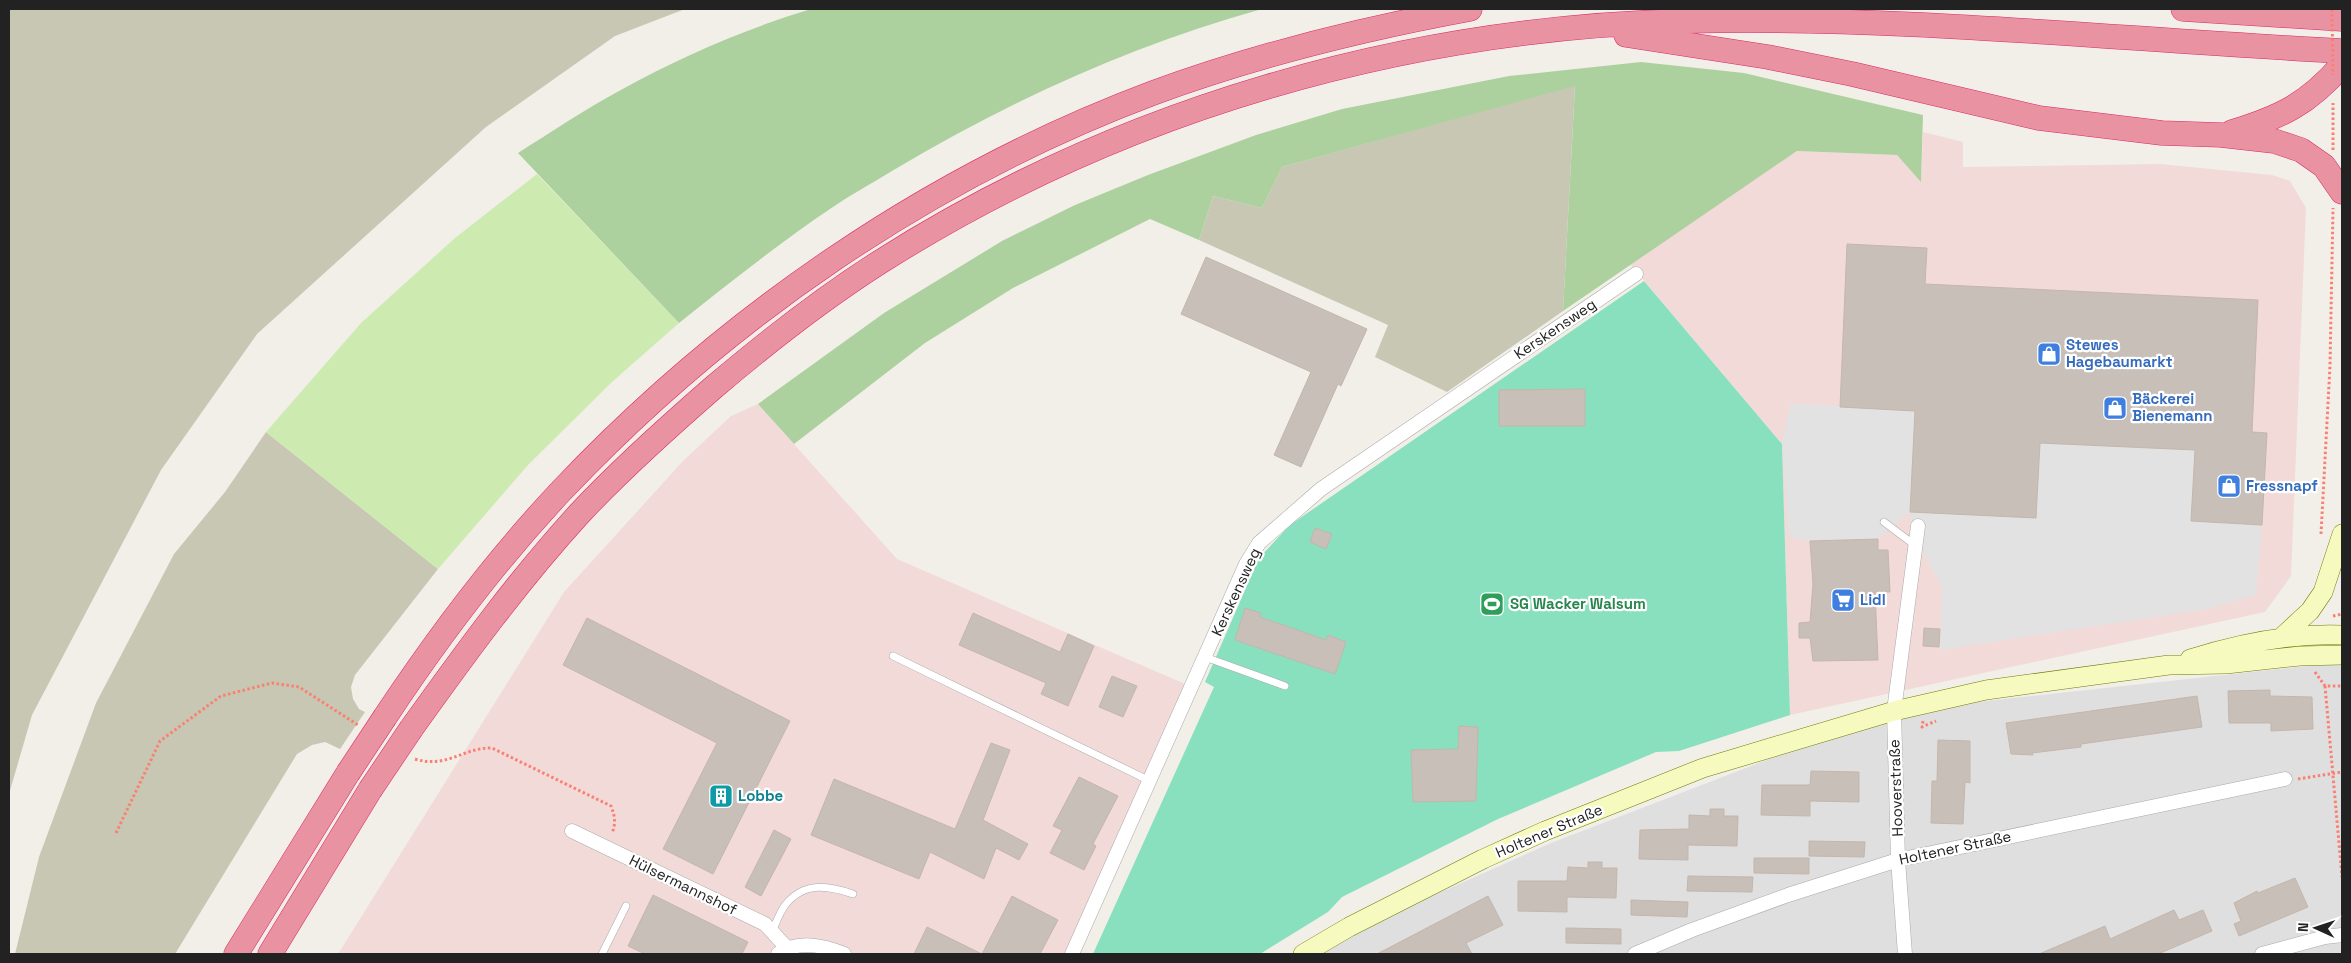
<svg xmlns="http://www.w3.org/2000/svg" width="2351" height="963" font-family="'Space Grotesk',sans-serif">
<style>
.residential{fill:#e0dfdf}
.commercial{fill:#f2dad9}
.construction{fill:#c7c7b4}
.grass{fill:#cdebb0}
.forest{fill:#add19e}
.pitch{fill:#88e0be}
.parking{fill:#e2e2e2}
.building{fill:#c7bfb8;stroke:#c4b6ab}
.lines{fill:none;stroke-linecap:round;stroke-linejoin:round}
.lane-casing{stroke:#a9a9a9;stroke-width:8}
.street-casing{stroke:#a9a9a9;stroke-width:15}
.secondary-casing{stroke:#707d05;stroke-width:20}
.highway-casing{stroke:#dc2a67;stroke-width:25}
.path{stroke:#fa8072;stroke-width:3;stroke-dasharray:2.5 2.5;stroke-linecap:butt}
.lane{stroke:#fff;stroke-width:7}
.street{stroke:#fff;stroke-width:14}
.secondary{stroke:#f7fabf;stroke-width:19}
.highway{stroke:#e892a2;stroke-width:24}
.highway-bridge-casing{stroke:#dc2a67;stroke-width:25;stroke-linecap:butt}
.path-bridge{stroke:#fa8072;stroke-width:3;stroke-dasharray:2.5 2.5;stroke-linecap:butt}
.highway-bridge{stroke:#e892a2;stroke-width:24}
.labels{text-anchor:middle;stroke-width:4.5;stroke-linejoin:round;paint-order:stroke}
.street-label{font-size:15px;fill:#222;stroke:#fff}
.shop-label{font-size:15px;font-weight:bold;fill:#366cbe;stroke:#fff;text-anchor:start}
.leisure-label{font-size:15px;font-weight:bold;fill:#27864d;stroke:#fff;text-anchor:start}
.culture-label{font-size:15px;font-weight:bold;fill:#0d838f;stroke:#fff;text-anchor:start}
</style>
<rect width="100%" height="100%" fill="#f2efe9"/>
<path class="residential" d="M2342 662V954H1319L1394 913 1551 843 1894 711Z"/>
<path class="commercial" d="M1923 132 1963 142V167L2160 164 2272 175 2290 181 2306 208 2291 576 2265 612 1790 715 1782 444 1630 264 1797 151 1897 155 1921 181Z
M758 404 897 559 1192 687 1078 954H338L564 592 683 461 731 416Z"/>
<path class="construction" d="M9 9H685L615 36 486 127 257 334 161 470 32 715 9 794Z
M1575 85 1563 311 1447 392 1375 357 1388 325 1199 240 1213 196 1262 208 1282 167Z
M266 432 438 569 355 675 351 687 353 699 359 709 365 712 340 749 325 742 312 745 297 754 175 954H15L39 857 96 703 174 554 225 492Z"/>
<path class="grass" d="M537 174 679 323 612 382 528 465 438 569 266 432 361 323 455 238Z"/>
<path class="forest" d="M811 9H1262C1132 45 1007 102 892 171 871 184 850 195 830 209 778 244 728 284 679 323L518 153C551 132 584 110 619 91 680 57 745 29 811 9Z
M1641 62 1744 73 1923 115 1921 182 1897 155 1797 151 1563 311 1575 86 1282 167 1262 208 1213 196 1199 240 1150 219 1013 288 925 343 794 444 758 404 884 313 1002 241 1075 205 1148 175 1256 135 1342 109 1509 76Z"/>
<path class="pitch" d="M1644 281 1782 444 1790 715 1679 751 1656 752 1498 819 1342 897 1328 912 1260 954H1093L1214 687 1205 682 1259 558 1290 525Z"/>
<path class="parking" d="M1791 403 1915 411 1910 511 2036 518 2040 443 2195 450 2192 521 2262 525 2256 595 2207 609 1940 650 1942 586 1911 532 1910 512 1878 539 1810 541 1789 537 1782 444Z"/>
<path class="building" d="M1847 244 1927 248 1925 284 2258 300 2252 432 2267 433 2262 525 2191 521 2195 450 2040 443 2036 518 1910 512 1915 411 1840 407Z
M1206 257 1367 329 1341 386 1338 384 1301 467 1274 455 1311 372 1181 314Z
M1585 389V426H1499V390Z
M1315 528 1332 534 1326 549 1310 542Z
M1878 539V550H1888L1890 592H1875L1878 660 1813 661 1810 638H1799V623L1810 622 1813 584 1810 541Z
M1245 608 1261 613 1260 617 1326 640 1328 635 1346 642 1335 674 1235 640Z
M973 613 1060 652 1068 634 1094 646 1068 706 1041 694 1046 683 959 645Z
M587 618 790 721 713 874 663 849 717 743 563 665Z
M1924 628 1940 629 1939 647 1923 646Z
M1112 676 1137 686 1123 717 1099 707Z
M2270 690V696L2312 697 2313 729 2271 731V723H2229L2228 691Z
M2197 696 2202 727 2081 744V747L2032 753 2033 755 2011 754 2006 723Z
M1459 726 1478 727 1476 801 1413 802 1411 750 1458 749Z
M1938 740 1970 741V783L1965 782 1963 824 1931 823 1932 781H1937Z
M991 743 1010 750 983 820 1028 844 1019 860 996 848 984 879 930 852 919 879 811 835 834 779 955 829Z
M1811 771 1859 772V802L1810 801V816L1761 815 1762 785H1810Z
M1079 777 1118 796 1093 844 1096 846 1084 870 1050 853 1062 830 1053 826Z
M1710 809H1724V816H1738L1737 846 1688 845V860L1639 859 1640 830 1689 829V815L1710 816Z
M774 830 791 839 761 896 745 887Z
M1809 841 1865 842 1864 857 1809 856Z
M1754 858H1809V874L1754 873Z
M1588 862H1602V868H1617L1616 898 1567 897V912L1518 911V881H1567L1568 867 1588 868Z
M1688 876 1753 877 1752 892 1687 891Z
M2295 878 2308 907 2239 936 2234 924 2241 921 2234 903 2257 891 2258 893Z
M653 895 748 942 742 954H645L628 946Z
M1012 896 1058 920 1040 954H914L927 927 982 954Z
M1488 896 1503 925 1466 943 1472 954H1377Z
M1631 900 1688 902 1687 917 1631 915Z
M2174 910 2179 920 2203 910 2212 931 2158 954H2039L2105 926 2110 939Z
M1566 928 1621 929V944L1566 943Z"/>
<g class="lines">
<g class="lane-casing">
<path id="lane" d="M1884 522 1916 546
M893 656 1150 781
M1205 657 1285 686
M772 932C776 923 780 911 786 904 805 881 829 886 853 894
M602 954 626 906"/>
</g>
<g class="street-casing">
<path id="street" d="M572 831 765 924 787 948
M778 954C797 940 823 945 844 954
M1072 954 1246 564 1259 543 1321 489 1636 274
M1635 954 1692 930 1788 895 1898 860 2285 779
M1905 954 1898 860 1894 711 1918 526
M2262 954 2325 937 2342 935"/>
</g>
<g class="secondary-casing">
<path id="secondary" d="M2283 636 2310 611 2323 592 2342 534
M2190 659C2240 643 2289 633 2342 635
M1303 954 1349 927 1483 859 1545 831 1703 768 1894 711 1986 690 2169 665 2226 664 2300 656 2342 655"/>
</g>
<g class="highway-casing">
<path id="highway" d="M2183 9 2342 19
M1626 35 1768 57 1852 74 2039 118 2162 133 2221 135 2274 141 2301 150 2324 166 2342 192
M2232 132C2281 117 2308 104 2342 65
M385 717C438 637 496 560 562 490 726 317 929 177 1153 93 1256 55 1362 29 1470 9
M411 729C464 655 517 582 579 514 621 469 668 427 714 387 767 342 822 299 880 262 1121 109 1403 28 1687 21 1906 16 2124 40 2342 51
M236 954 348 773
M270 954 370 790"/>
</g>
<path class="path" d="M2333 150V103
M2321 534 2330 366 2333 208
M2333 616 2342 614
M2315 672 2325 686H2342
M2325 686 2342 877
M1923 721 1922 727 1936 721
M415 759C447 769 464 747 492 748L611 806C615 816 616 824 612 833
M2298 779 2342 772
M116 833 160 741 221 696 272 683 299 687 358 725"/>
<use href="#lane" class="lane"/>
<use href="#street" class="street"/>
<use href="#secondary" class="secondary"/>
<use href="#highway" class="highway"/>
<g class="highway-bridge-casing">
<path id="highway-bridge" d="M348 773 385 717
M370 790 411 729"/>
</g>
<path class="path-bridge" d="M2332 9 2333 75"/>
<use href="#highway-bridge" class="highway-bridge"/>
</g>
<defs>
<g id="shop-square" transform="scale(1.25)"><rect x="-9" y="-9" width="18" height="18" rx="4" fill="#3f7fe0" stroke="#fff"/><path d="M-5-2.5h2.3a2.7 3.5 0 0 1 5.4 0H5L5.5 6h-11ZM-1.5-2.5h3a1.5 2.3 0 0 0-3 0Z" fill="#fff"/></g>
<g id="supermarket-square" transform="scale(1.25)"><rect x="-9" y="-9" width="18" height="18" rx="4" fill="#3f7fe0" stroke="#fff"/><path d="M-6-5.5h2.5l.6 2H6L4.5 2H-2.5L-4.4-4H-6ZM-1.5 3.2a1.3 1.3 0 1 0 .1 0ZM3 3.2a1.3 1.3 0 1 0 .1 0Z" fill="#fff"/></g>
<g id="stadium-square" transform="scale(1.25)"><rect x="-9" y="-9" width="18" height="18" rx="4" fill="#2e9e5b" stroke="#fff"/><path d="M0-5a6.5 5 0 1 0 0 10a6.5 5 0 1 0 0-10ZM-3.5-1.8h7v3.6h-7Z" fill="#fff"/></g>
<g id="building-square" transform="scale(1.25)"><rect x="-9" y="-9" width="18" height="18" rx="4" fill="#0f9aa8" stroke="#fff"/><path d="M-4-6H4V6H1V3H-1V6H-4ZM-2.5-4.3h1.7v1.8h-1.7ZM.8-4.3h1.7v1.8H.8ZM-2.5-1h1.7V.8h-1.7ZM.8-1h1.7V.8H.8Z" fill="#fff"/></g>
</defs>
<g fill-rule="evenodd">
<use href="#shop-square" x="2049" y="354"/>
<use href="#shop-square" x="2115" y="408"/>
<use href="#shop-square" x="2229" y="486"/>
<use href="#supermarket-square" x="1843" y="600"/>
<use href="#stadium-square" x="1492" y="604"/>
<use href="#building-square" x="721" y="796"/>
</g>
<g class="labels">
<g class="street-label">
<text transform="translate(1555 329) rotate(-34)" y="5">Kerskensweg</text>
<text transform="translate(1236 592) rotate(-65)" y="5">Kerskensweg</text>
<text transform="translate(1896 788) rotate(-92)" y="5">Hooverstraße</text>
<text transform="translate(1549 831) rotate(-23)" y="5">Holtener Straße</text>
<text transform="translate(1955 848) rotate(-12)" y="5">Holtener Straße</text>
<text transform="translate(683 885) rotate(26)" y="5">Hülsermannshof</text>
</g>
<g class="shop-label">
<text x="2066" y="350">Stewes<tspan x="2066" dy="17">Hagebaumarkt</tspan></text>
<text x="2132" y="404">Bäckerei<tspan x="2132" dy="17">Bienemann</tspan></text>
<text x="2246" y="491">Fressnapf</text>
<text x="1860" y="605">Lidl</text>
</g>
<g class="leisure-label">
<text x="1510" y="609">SG Wacker Walsum</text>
</g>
<g class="culture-label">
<text x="738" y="801">Lobbe</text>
</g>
</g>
<rect width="2351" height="963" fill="none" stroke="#222222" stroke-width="20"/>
<g transform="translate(2316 928) rotate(273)" stroke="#ffffff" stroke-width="4" paint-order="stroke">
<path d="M0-4L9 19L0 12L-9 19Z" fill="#222222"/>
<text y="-8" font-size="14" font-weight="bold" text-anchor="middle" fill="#222222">N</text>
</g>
</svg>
